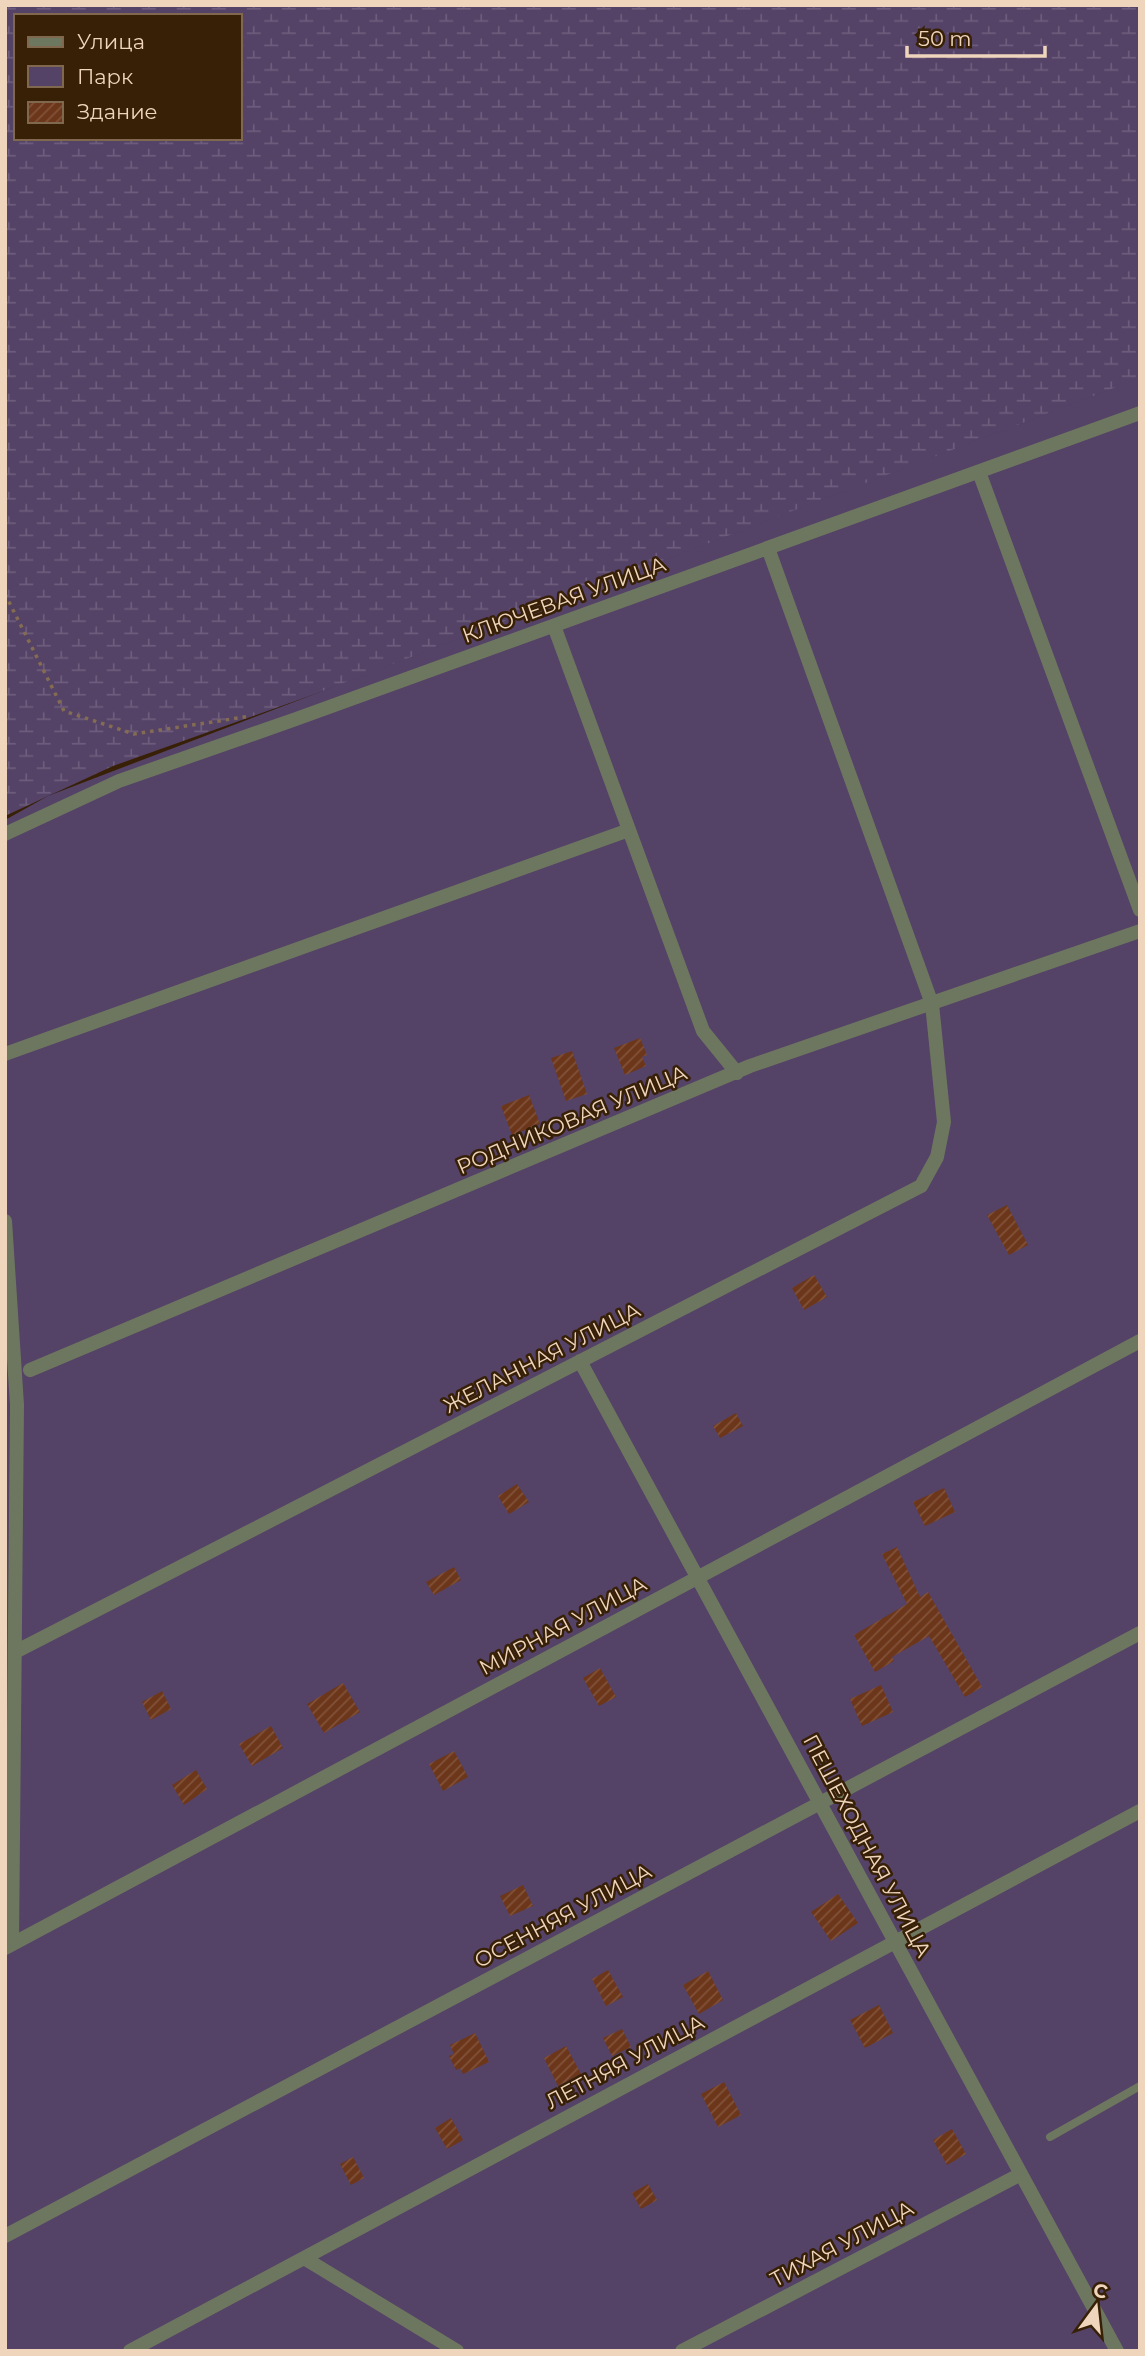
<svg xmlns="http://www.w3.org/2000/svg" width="1145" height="2356" font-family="Montserrat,sans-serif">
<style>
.wetland{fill:url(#wetland-marsh);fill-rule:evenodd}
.green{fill:#544267}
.building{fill:url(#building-hatch)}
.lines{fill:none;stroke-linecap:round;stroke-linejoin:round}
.path{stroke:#846c52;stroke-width:3.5;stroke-dasharray:3.5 5;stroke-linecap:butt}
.lane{stroke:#6d775f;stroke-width:8}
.street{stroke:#6d775f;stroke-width:14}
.labels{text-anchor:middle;stroke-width:5;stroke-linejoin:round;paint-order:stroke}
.street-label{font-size:21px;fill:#eed5bc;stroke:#372006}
</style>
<defs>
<pattern id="wetland-marsh" width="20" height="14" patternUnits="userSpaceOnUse" patternTransform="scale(1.75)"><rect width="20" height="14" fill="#544267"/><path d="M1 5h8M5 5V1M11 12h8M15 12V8" fill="none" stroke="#6d5c7b"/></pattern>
<pattern id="building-hatch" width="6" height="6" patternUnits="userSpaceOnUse" patternTransform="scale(1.75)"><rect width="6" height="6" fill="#6c361a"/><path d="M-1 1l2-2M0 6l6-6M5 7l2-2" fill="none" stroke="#815239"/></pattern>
</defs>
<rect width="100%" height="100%" fill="#372006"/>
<path class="wetland" d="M5 5H1140V400L113 766 5 816ZM16 16H240V138H16Z"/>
<path class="green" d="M1140 378V2351H5V820L48 796Z"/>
<path class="building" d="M640 1038 647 1055 642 1057 646 1066 625 1075 614 1048Z
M572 1051 587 1094 566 1101 551 1058Z
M529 1095 540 1124 512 1135 501 1106Z
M1007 1205 1028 1245 1009 1255 987 1215Z
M814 1275 827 1297 804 1310 792 1288Z
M736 1413 743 1426 720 1438 713 1426Z
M517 1484 529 1502 509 1514 498 1496Z
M944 1488 955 1512 925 1526 913 1502Z
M897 1547 920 1597 928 1592 982 1687 965 1697 929 1636 892 1657 894 1661 875 1672 854 1635 907 1604 882 1554Z
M454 1567 461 1580 434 1595 426 1582Z
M600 1668 616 1697 599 1706 583 1678Z
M343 1683 360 1712 324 1733 307 1704Z
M881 1685 893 1712 862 1726 850 1699Z
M162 1691 171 1709 151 1720 142 1702Z
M271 1726 283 1748 252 1766 239 1744Z
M454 1751 468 1777 443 1791 429 1764Z
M196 1770 207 1789 184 1805 172 1785Z
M523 1885 533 1906 510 1916 500 1896Z
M838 1894 858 1923 831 1941 811 1912Z
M608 1970 623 1997 606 2006 592 1979Z
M708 1971 723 2000 699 2014 683 1985Z
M879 2005 893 2033 865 2048 850 2020Z
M622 2029 631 2047 612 2056 603 2038Z
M475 2033 489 2062 463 2074 460 2068 456 2070 449 2056 454 2054 450 2045Z
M566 2046 581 2074 558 2086 544 2058Z
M724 2082 741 2115 718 2127 701 2094Z
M451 2118 463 2140 447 2149 435 2128Z
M952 2129 966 2154 947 2165 933 2140Z
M353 2157 364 2178 351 2185 340 2164Z
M648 2184 657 2200 641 2209 632 2193Z"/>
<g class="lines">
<path class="path" d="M5 594 64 711 134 734 251 716"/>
<path class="lane" d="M1050 2137 1140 2086"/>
<path class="street" d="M979 472 1140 910
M554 626 703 1031 737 1073
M5 834 119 781 296 719 1140 413
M5 1054 629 830
M5 1221 17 1405 12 1944
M580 1361 1117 2351
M30 1370 750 1066 1140 931
M15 1652 921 1186 937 1157 944 1122 932 1004 768 548
M5 1948 1140 1341
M5 2236 1140 1633
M304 2258 457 2351
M130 2351 1140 1811
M682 2351 1021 2174"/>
</g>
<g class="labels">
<g class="street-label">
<text transform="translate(564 600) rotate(-20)" y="7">КЛЮЧЕВАЯ УЛИЦА</text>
<text transform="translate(572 1120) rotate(-23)" y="7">РОДНИКОВАЯ УЛИЦА</text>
<text transform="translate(542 1358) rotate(-27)" y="7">ЖЕЛАННАЯ УЛИЦА</text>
<text transform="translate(563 1626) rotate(-28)" y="7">МИРНАЯ УЛИЦА</text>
<text transform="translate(867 1846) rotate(62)" y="7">ПЕШЕХОДНАЯ УЛИЦА</text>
<text transform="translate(563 1916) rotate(-28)" y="7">ОСЕННЯЯ УЛИЦА</text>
<text transform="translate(625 2062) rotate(-28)" y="7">ЛЕТНЯЯ УЛИЦА</text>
<text transform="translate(842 2244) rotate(-28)" y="7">ТИХАЯ УЛИЦА</text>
</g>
</g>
<rect width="1145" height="2356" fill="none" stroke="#eed5bc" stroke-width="14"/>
<rect x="14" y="14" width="228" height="126" fill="#372006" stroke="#80684f" stroke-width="2"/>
<rect x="28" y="37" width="35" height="10" fill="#6d775f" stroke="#80684f" stroke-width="2"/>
<text x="77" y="49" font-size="21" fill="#eed5bc">Улица</text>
<rect x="28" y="66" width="35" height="21" fill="#544267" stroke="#80684f" stroke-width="2"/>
<text x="77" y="84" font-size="21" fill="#eed5bc">Парк</text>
<rect x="28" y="102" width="35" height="21" fill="url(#building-hatch)" stroke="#80684f" stroke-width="2"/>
<text x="77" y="119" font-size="21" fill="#eed5bc">Здание</text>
<g transform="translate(1096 2307) rotate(15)" stroke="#372006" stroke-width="5" paint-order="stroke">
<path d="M0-5L12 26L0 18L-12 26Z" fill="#eed5bc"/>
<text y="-10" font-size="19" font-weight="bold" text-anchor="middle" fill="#eed5bc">С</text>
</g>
<path d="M907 46v10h138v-10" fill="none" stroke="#eed5bc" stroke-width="3.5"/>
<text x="918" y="46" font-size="21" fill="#eed5bc" stroke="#372006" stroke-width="5" paint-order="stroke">50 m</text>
</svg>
